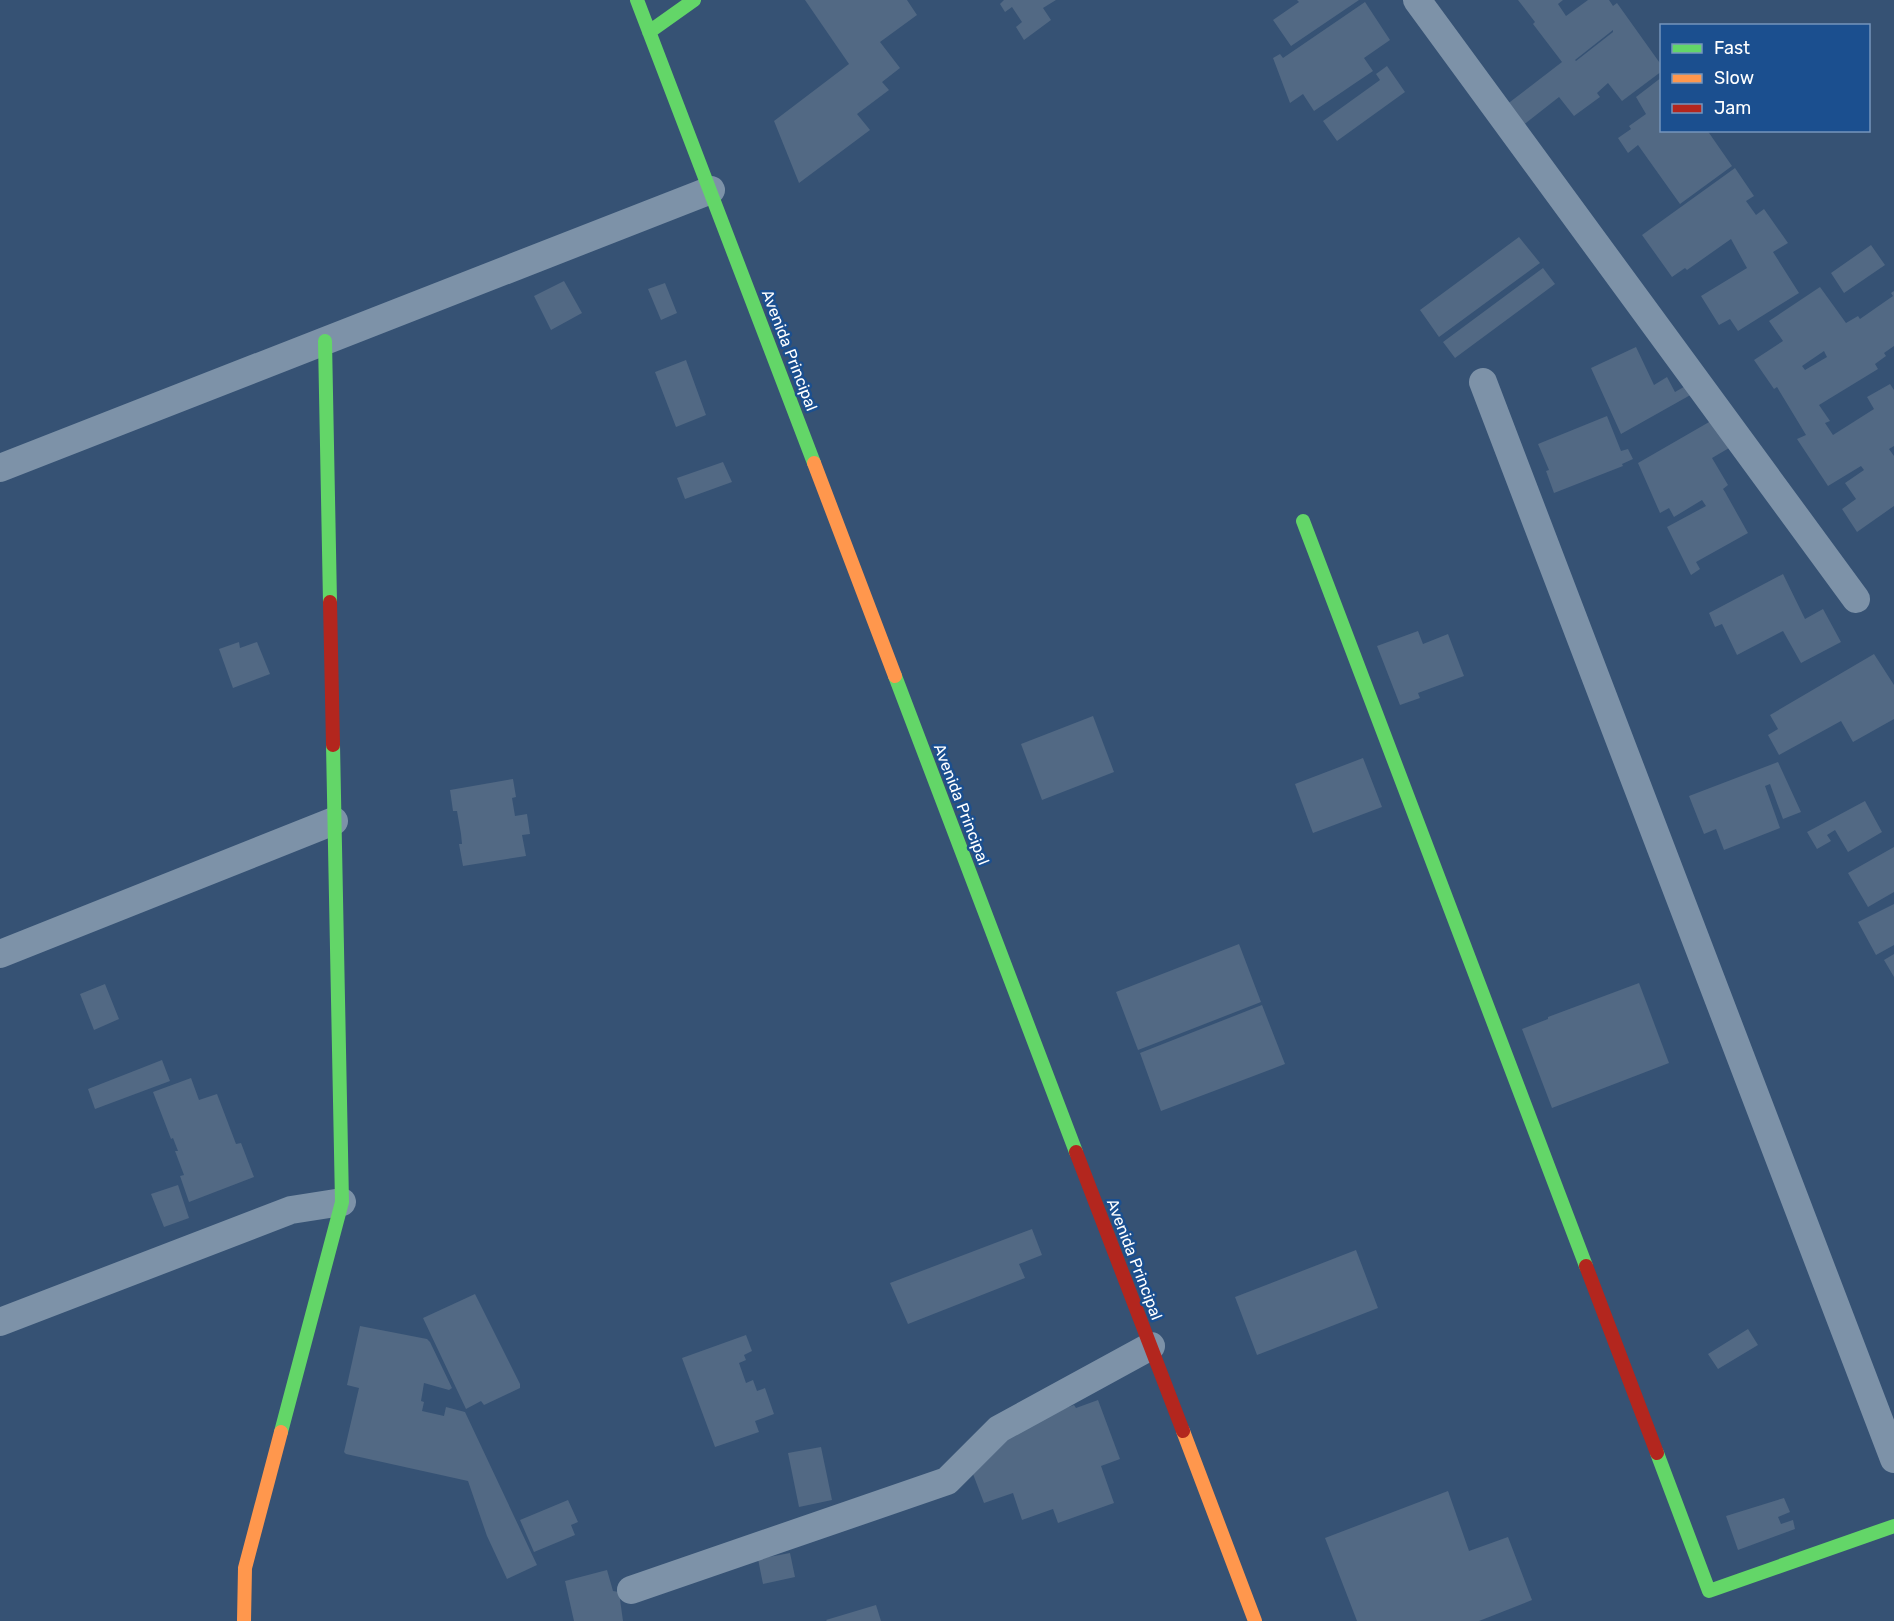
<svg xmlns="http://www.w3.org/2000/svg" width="1894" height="1621" font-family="Rubik,sans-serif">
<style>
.building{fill:#526984;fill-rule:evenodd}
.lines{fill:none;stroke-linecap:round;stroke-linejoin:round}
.street{stroke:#7d92a8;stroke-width:28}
.fast{stroke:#63d668;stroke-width:14}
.slow{stroke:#ff974d;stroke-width:14}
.jam{stroke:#b3261e;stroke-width:14}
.labels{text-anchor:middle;stroke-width:5;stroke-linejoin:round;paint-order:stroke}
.street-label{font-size:16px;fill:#fff;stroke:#1b4f8f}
</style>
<rect width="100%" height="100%" fill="#365274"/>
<path class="building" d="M805 0H907L917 15 880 42 900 68 882 82 889 90 857 114 870 130 799 183 774 121 849 64Z
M1004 0H1056L1043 8 1051 20 1024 40 1016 27 1022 22 1012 7 1005 12 1000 4Z
M1297 0H1359L1291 46 1273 20 1299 2Z
M1518 0H1563L1558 4 1566 16 1588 0H1609L1613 6 1617 3 1662 66V71L1622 101 1608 83 1597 93 1600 97 1574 116 1559 97 1522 126 1506 105 1562 62 1533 24 1535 22ZM1613 30V32L1576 61 1575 60Z
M1365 2 1390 40 1364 58 1373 71 1314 111 1303 94 1290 103 1273 58 1280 54 1283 58Z
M1387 66 1405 92 1337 141 1323 121 1380 80 1376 74Z
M1662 77V130H1707L1732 166 1680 204 1638 145 1628 153 1618 138 1631 129 1629 126 1646 114 1636 97Z
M1735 168 1754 196 1746 201 1756 215 1764 209 1788 243 1773 252 1799 293 1738 331 1730 319 1719 325 1701 296 1747 268 1731 239 1687 270 1685 268 1672 277 1642 235Z
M1519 237 1540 263 1439 337 1420 310Z
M1871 245 1885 265 1844 293 1831 273Z
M1543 268 1555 284 1455 358 1443 342Z
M564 281 582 313 551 330 534 296Z
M665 283 677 313 661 320 648 289Z
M1820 287 1846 323 1858 316 1860 319 1893 296 1891 293 1894 291V346L1884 353 1886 356 1875 364 1878 369 1819 405 1830 421 1825 423 1833 435 1874 409 1867 397 1890 384 1894 390V446L1889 449 1894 456V506L1857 532 1842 509 1856 499 1845 483 1864 470 1861 466 1828 486 1797 439 1806 435 1777 387 1774 389 1754 360 1783 341 1769 321ZM1824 351 1827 357 1805 370 1802 366Z
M1636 347 1654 385 1667 377 1675 392 1689 384 1694 393 1621 434 1591 368Z
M686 360 706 415 676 427 655 372Z
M1723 414 1741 441 1712 458 1728 485 1723 489 1725 492 1748 533 1696 562 1700 569 1691 575 1667 527 1706 506 1702 500 1674 517 1669 508 1660 513 1638 463Z
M1607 416 1621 451 1628 449 1633 459 1622 464 1623 466 1554 493 1546 471 1549 470 1538 444Z
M723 462 732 482 685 499 677 478Z
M1783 574 1805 619 1823 609 1841 642 1801 663 1783 631 1737 655 1722 624 1715 627 1709 613Z
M1418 631 1423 644 1448 634 1464 676 1418 693 1420 698 1400 705 1377 646Z
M239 642 240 648 257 642 270 674 233 688 219 649Z
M1874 654 1894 685V719L1853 742 1841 721 1779 755 1768 735 1778 729 1770 715Z
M1093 716 1114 772 1042 800 1021 744Z
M1363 758 1382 807 1313 833 1295 784Z
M1778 762 1801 812 1783 819 1770 784 1765 786 1780 828 1724 850 1716 829 1704 834 1689 796Z
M513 779 516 797 512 798 515 816 527 814 530 834 522 835 526 856 463 866 459 844H462L461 834 457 811H453L450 790Z
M1865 801 1882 832 1848 852 1835 830 1827 835 1831 841 1817 849 1807 832Z
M1894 847V892L1868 907 1848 873Z
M1894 904V945L1876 955 1858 922Z
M1239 944 1261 1002 1138 1050 1116 992Z
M1894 954V977L1884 960Z
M1639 983 1669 1063 1552 1108 1522 1029 1548 1019V1017Z
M105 984 119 1019 94 1030 80 994Z
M1262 1005 1285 1064 1161 1111 1140 1053Z
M162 1060 170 1081 95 1109 88 1089Z
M191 1078 199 1100 217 1094 236 1144 241 1143 254 1177 189 1202 180 1176 184 1175 175 1151H178L173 1138 171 1139 153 1092Z
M178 1185 189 1218 164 1227 151 1194Z
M1032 1229 1042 1255 1019 1264 1025 1278 908 1324 890 1283Z
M1356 1250 1378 1308 1257 1355 1235 1297Z
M475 1294 520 1384V1388L484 1405 481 1401 466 1409 423 1318Z
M360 1326 427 1339 430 1342 452 1388 449 1390 424 1383 421 1401 424 1402 422 1411 444 1416 446 1407 465 1412 537 1565 507 1579 487 1536 468 1481 346 1454 344 1452 359 1388 347 1385Z
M1748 1329 1758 1345 1718 1369 1708 1354Z
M746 1335 752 1351 744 1355 746 1360 739 1363 746 1383 753 1380 757 1391 765 1388 774 1414 755 1421 759 1432 715 1447 682 1358Z
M1098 1400 1120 1459 1101 1466 1114 1503 1058 1523 1053 1509 1022 1520 1013 1493 984 1503 965 1453 1023 1423 1074 1405 1076 1408Z
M821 1447 832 1500 799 1507 788 1453Z
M1448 1491 1469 1551 1508 1537 1532 1600 1479 1621H1357L1325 1538Z
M1784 1498 1790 1512 1778 1517 1781 1524 1793 1520 1795 1529 1738 1550 1726 1516Z
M568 1500 578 1522 571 1525 575 1535 534 1552 520 1520Z
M790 1553 795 1577 763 1584 758 1559Z
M607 1570 613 1591 619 1592 623 1621H574L565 1581Z
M876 1605 881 1621H827L826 1620Z"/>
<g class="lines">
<path class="street" d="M1417 0 1856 599
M1483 382 1894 1459
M0 468 711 190
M0 954 334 821
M0 1322 291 1210 342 1202
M631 1590 947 1481 999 1429 1151 1346"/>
<path class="fast" d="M637 0 814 463
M649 32 694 0
M325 341 330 602
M1303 521 1586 1266
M895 676 1076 1152
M281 1432 342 1202 333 745
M1657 1453 1709 1591 1894 1526"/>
<path class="slow" d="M814 463 895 676
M1183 1431 1255 1621
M244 1621 245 1568 281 1432"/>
<path class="jam" d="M330 602 333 745
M1076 1152 1183 1431
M1586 1266 1657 1453"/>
</g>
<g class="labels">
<g class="street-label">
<text transform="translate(790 350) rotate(69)" y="6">Avenida Principal</text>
<text transform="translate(962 804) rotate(69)" y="6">Avenida Principal</text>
<text transform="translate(1135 1259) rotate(69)" y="6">Avenida Principal</text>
</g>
</g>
<rect x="1660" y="24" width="210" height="108" fill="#1b4f8f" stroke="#7695bc" stroke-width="1.5"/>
<rect x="1672" y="44" width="30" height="9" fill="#63d668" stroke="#7695bc" stroke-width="1.5"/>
<text x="1714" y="54" font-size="18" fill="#ffffff">Fast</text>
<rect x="1672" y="74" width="30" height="9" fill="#ff974d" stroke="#7695bc" stroke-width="1.5"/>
<text x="1714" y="84" font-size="18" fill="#ffffff">Slow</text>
<rect x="1672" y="104" width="30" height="9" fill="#b3261e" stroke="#7695bc" stroke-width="1.5"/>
<text x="1714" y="114" font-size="18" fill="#ffffff">Jam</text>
</svg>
